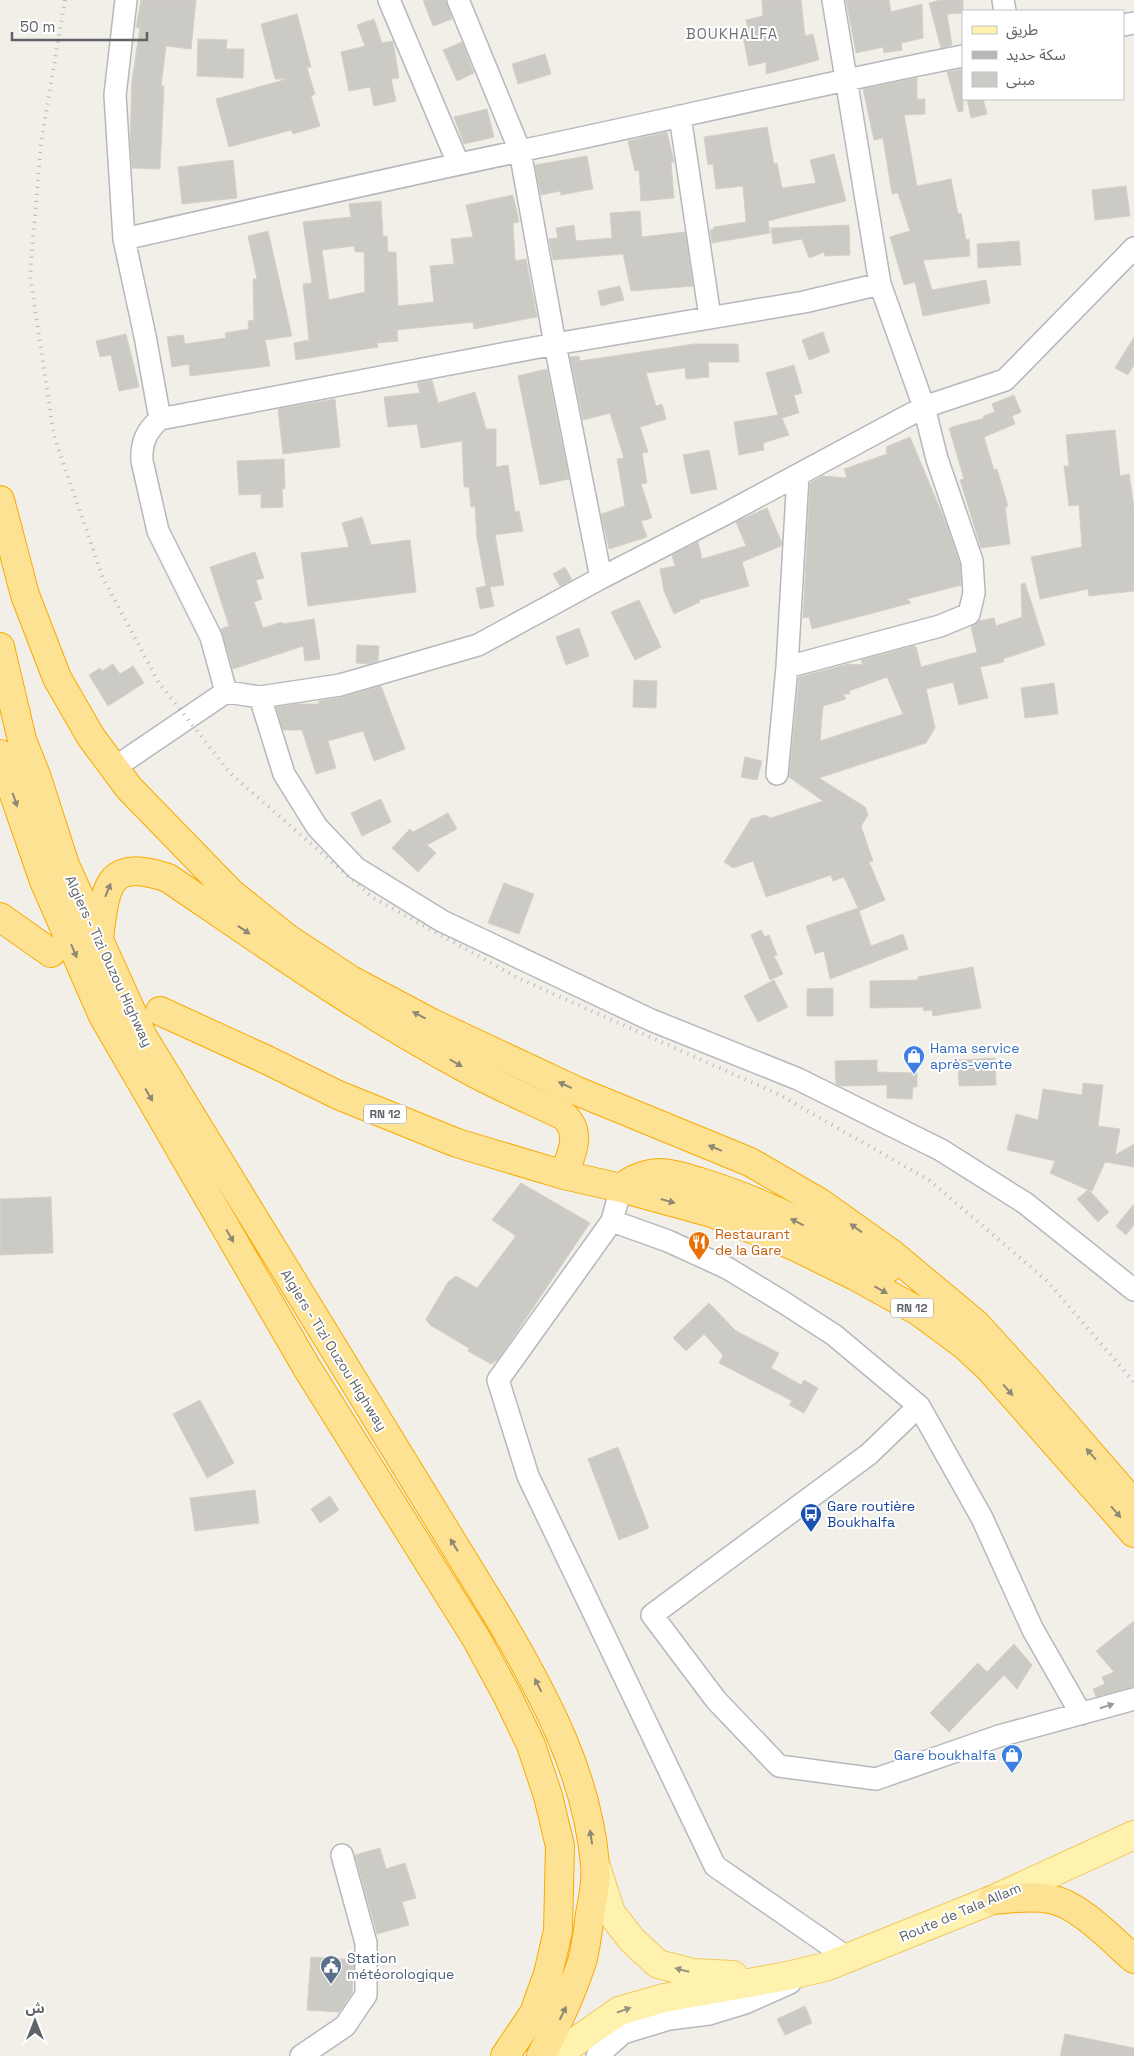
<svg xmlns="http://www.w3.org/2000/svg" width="1134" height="2056" font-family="'Space Grotesk','Noto Sans Arabic',sans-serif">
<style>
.building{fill:#cccac5;stroke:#d6d1c6;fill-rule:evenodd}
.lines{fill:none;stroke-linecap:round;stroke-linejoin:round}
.minor-casing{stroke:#b5b8bc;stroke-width:24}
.major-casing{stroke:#f2c960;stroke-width:30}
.highway-casing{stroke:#f9ab00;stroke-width:30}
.minor{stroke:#fff;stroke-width:21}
.major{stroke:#fff2af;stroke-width:28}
.highway{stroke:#fde293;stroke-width:28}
.rail{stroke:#b6b7b8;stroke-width:4;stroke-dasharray:1 6;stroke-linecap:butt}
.oneway{fill:#8e8975}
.oneway2{fill:#979a9d}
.oneway3{fill:#979581}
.labels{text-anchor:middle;stroke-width:4;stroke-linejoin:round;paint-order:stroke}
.shield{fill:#fff;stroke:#8f9295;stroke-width:1}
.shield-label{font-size:12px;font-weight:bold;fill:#5f6368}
.street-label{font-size:14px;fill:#5f6368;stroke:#fff}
.shop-label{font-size:14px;fill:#366cbe;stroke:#fff;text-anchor:start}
.food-label{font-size:14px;fill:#c56008;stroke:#fff;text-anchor:start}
.transit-label{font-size:14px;fill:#164399;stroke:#fff;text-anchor:start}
.service-label{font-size:14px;fill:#4e5e75;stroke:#fff;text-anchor:start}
.neighbourhood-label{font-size:15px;letter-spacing:1px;fill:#70757a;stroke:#fff}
</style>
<rect width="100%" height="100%" fill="#f1efe8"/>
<path class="building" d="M141 0H196L191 49 166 46 161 86H164L160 169 132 168 130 140 132 80 140 28 136 27Z
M423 0H446L452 19 433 26Z
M762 0H801L805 36 813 34 819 60 766 74V62L749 66 743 37 750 36 746 20 763 16Z
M846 0H889L891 12 922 4 923 38 901 43 902 50 884 53 883 47 856 53Z
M940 0H963V13L947 14 952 45 941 48 929 3Z
M297 14 311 67 307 68 315 94 311 96 320 126 293 134 291 130 229 147 216 99 287 79H275L261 24Z
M374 19 382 43 393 41 399 78 391 79 396 101 374 106 370 87 349 91 341 52 365 46 357 25Z
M198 39 227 40 226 49H244L243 78 197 76Z
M462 42 474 73 457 81 443 50Z
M545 54 551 74 518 84 512 64Z
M963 69V111L958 112 947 72Z
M917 78V99H925V114L904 115 917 186 951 179 958 214 961 213 966 240 969 239 970 256 923 260 932 290 986 280 990 303 923 316 915 282 904 285 890 237 910 231 898 193 892 194 883 138 874 140 863 89Z
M967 99H983L987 114 971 118Z
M487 109 494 137 464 144 454 117Z
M767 127 774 164 777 163 782 188 816 183 810 160 834 154 846 201 768 221 770 233 712 243 710 230 714 229V227L746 222 743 186 716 189 713 164 708 165 704 137Z
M667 132 674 162H671L674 198 641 201 639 170 635 171 628 141Z
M587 156 593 189 561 195 560 191 541 195 535 165Z
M233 160 237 198 182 204 178 167Z
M1126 186 1130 216 1095 220 1092 190Z
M513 195 519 222 513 223 515 261 526 259 537 317 474 329 473 322 397 330 398 341 377 343 378 347 296 360 294 343 309 340 303 284 312 283 303 222 351 217 349 204 381 201 383 236H387L388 252H396L398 306 434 302 430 266 454 264 451 239 473 237 466 205ZM354 246 355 252H364L365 292 329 300 322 250Z
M640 211 642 237 685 232 693 286 631 291 623 254 553 260 549 239 558 238 556 228 574 225 576 241 612 238 610 213Z
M849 225 850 255 825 256 824 252 809 258 802 239 773 244 771 228Z
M268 231 292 336 265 340 270 366 190 376 189 364 172 367 167 337 183 335 185 344 226 338 225 333 249 329 248 321 254 320 253 279H257L248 236Z
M1019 241 1021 265 978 268 977 244Z
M620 286 624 300 601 306 598 291Z
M823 332 830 352 809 360 802 340Z
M126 334 139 387 119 391 111 355 100 357 96 341Z
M1134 337V365L1128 375 1115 368Z
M694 344H738L739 362H708L709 377 686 379 685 368 646 373 656 406 662 404 666 419 640 427 648 452 642 453 647 483 641 484 652 518 641 521 647 537 609 549 601 514 625 506 617 459 624 458 610 413 583 420 570 357 579 356 580 361Z
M794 365 802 393 794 395 799 413 782 418 789 435 763 443 764 450 739 455 734 422 778 415 766 373Z
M547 369 569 479 540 485 518 376Z
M432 380 438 403 475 392 486 429H496V467L508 465 515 512 519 511 523 531 495 535 504 585 490 587 494 606 480 609 476 588 486 586 477 538 475 506 471 507 469 487H464L462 441 421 448 417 424 388 427 384 397 420 393 417 383Z
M1014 395 1021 412 1012 416 1015 424 984 437 994 470 997 469 1008 506 1005 507 1010 544 981 548 960 480 964 479 949 428 984 418 983 416 995 412 992 404Z
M335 399 340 447 283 454 278 409Z
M1115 430 1120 476 1129 474 1134 507V591L1089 596 1088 589 1040 599 1031 557 1082 547 1079 505 1069 506 1064 466H1069L1066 435Z
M910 437 944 518 960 563 961 585 907 599 911 603 812 629 809 617 803 618 810 483 823 476 847 478 844 469 887 454 886 447Z
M709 450 717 489 691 494 683 455Z
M284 459 285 489H282L283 507 261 508V494L239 495 237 461Z
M767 508 782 543 781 546 742 562 749 586 699 600 700 602 674 614 664 591 660 569 675 566 672 555 698 542 702 559 746 546 736 522Z
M362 517 371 545 410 540 416 592 308 606 301 553 349 547 342 523Z
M255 552 264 578 256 580 262 599 254 602 263 628 282 622 283 624 314 619 320 659 305 661 303 646 233 669 221 629 229 626 210 567Z
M565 567 572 580 560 586 553 574Z
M1025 583 1045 645 1003 659 1004 662 980 667 988 698 959 705 953 682 926 689 935 728 926 743 819 778 865 807 868 815 861 826 873 861 869 862 885 900 859 911 871 946 903 934 908 949 830 979 824 951 815 954 806 926 858 908 844 877 833 881 831 875 766 897 753 861 733 868 724 862 751 819 765 815 771 818 823 801 789 777 799 677 848 664 863 665 861 660 914 646 916 647 921 667 977 652 971 627 979 621 994 618 996 626 1022 617 1021 584ZM887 677 903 714 820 741 823 706 846 699 843 694H850L849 691Z
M639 600 661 647 635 660 611 612Z
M579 628 589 656 566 665 556 637Z
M357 645 379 646 378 661 368 664 356 663Z
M113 664 120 674 133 666 144 683 108 706 89 675 100 668 102 671Z
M634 680 657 681 656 708 633 707Z
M1054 683 1058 714 1025 718 1021 688Z
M381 686 405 749 374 761 363 731 328 741 336 768 316 774 302 730H283L276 707 297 704H319V701L343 697Z
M745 757 762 761 757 780 741 777Z
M381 799 391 822 362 836 351 813Z
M448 813 457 829 427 845 436 853 418 872 392 848 410 829 413 832Z
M504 883 534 894 519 934 488 923Z
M761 930 765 937 769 935 777 955 774 956 783 974 770 980 751 935Z
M973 967 981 1008 933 1016 932 1010 924 1011 923 1007 870 1008V981L918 980V977Z
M774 980 788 1007 758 1022 744 996Z
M833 988V1016H807V989Z
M995 1058 996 1085 959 1086 958 1060Z
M877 1060V1072L917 1073V1087H913L912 1099 887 1098V1085L841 1086 836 1084 835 1061Z
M1083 1083 1103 1085 1098 1126 1120 1129 1115 1155 1134 1144V1167L1105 1162 1092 1191 1089 1190 1109 1212 1098 1222 1077 1199 1088 1190 1050 1173 1055 1161 1007 1150 1016 1114 1038 1120 1043 1089 1082 1095Z
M521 1183 590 1223 510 1342 497 1360 491 1364 468 1351 469 1348 430 1325 426 1319 448 1282 456 1276 477 1288 516 1236 492 1220Z
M51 1197 53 1253 0 1255V1199Z
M1134 1204V1225L1126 1235 1116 1226Z
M709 1303 736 1331 779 1353 771 1368 801 1385 804 1380 818 1388 804 1413 789 1405 792 1401 719 1363 723 1355 704 1334 686 1351 673 1338Z
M200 1400 234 1463 207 1478 173 1414Z
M618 1447 649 1528 619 1540 588 1459Z
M255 1490 259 1523 195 1531 190 1498Z
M330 1496 339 1510 320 1523 311 1509Z
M1134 1621V1687L1096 1697 1093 1689 1105 1684 1102 1677 1114 1672 1096 1651Z
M1014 1644 1032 1665 1017 1689 1004 1675 949 1732 930 1713 978 1663 987 1672Z
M380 1848 386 1869 405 1863 416 1898 402 1902 409 1925 377 1934 355 1855Z
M311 1957 354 1960 352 1993 339 2012 307 2010Z
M805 2006 812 2023 785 2035 777 2019Z
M1065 2034 1134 2048V2056H1060Z"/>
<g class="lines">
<g class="minor-casing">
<path id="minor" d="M126 0 115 95 124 239 145 336 160 419
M389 0 458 163
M458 0 520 151 555 344 601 578
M1003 0 1005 11
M1123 25 1134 23
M680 116 710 317
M124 239C256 209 388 179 520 151 668 120 815 85 963 56
M787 667 940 626 969 614 974 593 972 561 937 459 924 407 880 284 833 0
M226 692 211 637 158 531 142 461C141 443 146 431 160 419L555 344 804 302 880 284
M260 697 284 774 317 827 356 868 442 921 651 1020 798 1079 941 1150 1025 1203 1134 1290
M114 768 226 692 260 697 340 685 478 645 601 578 729 512 924 407 1005 380 1134 248
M777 774 787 667 798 475
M621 1188 612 1221 498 1380 528 1476 715 1866 848 1958
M612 1221 668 1241 727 1268 783 1302 834 1335 919 1406 982 1518 1033 1630 1081 1714
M919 1406 869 1454 652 1615 716 1700 779 1766 876 1779 999 1736 1134 1699
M301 2056 345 2026 366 1995V1943L342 1855
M597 2056 623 2033 669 2019 709 2014 745 2003 790 1983"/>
</g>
<g class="major-casing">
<path id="major" d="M596 1867 611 1913 632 1940 658 1964 693 1973 733 1975
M555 2056 619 2011 664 1998 782 1977 825 1967 992 1900 1134 1835"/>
</g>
<g class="highway-casing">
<path id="highway" d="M0 500 25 595 57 678 91 737 129 788 231 893 287 938 351 980 432 1023 577 1091 750 1162 819 1202 892 1254 976 1324 1025 1378 1134 1504
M0 647 22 740 37 778 65 865 143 1037 502 1623C546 1698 588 1777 595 1865 597 1880 593 1899 590 1914 588 1930 586 1947 582 1962 571 1995 557 2025 541 2056
M0 754 44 881 103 1016 307 1368 476 1638 508 1697 531 1745 548 1796 560 1846 558 1931 548 1974 534 2013 505 2056
M0 917 51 953
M99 938C106 888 105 857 168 878 265 944 361 1012 465 1068 497 1086 531 1100 564 1116 583 1134 571 1154 564 1175
M160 1011 267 1060 338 1095 457 1143 564 1175 621 1188 712 1213 794 1246 855 1276 918 1311 964 1345 989 1368 1134 1533
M621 1188C632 1179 645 1174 659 1173 673 1173 687 1178 700 1182 766 1202 828 1235 887 1269
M992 1900C1011 1899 1031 1895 1050 1899 1079 1904 1112 1940 1134 1959"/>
</g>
<use href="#minor" class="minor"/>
<use href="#major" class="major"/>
<use href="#highway" class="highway"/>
<path class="rail" d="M65 0 41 143 30 275 54 436 103 578 159 683 231 774 372 897 520 979 778 1094 929 1180 1046 1280 1134 1382"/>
</g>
<defs><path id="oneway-solid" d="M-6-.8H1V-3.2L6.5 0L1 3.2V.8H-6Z" transform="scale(1.25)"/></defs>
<g class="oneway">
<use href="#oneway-solid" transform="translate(15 800) rotate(71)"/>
<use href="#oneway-solid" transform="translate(108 890) rotate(-68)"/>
<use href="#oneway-solid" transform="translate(244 930) rotate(34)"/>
<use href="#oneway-solid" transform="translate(74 951) rotate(67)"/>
<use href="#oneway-solid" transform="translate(419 1015) rotate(-152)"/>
<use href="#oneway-solid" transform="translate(456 1063) rotate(30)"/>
<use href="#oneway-solid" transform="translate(565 1085) rotate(-155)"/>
<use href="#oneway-solid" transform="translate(149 1095) rotate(60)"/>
<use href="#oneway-solid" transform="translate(715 1148) rotate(-158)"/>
<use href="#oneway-solid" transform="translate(668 1201) rotate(16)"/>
<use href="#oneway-solid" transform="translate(797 1222) rotate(-154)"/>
<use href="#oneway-solid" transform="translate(856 1228) rotate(-144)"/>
<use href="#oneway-solid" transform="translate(230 1236) rotate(60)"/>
<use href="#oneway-solid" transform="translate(881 1290) rotate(29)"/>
<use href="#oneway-solid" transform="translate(1008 1390) rotate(49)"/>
<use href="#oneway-solid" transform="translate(1091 1454) rotate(-131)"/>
<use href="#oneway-solid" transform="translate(1116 1512) rotate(49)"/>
<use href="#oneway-solid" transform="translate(454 1545) rotate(-122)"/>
<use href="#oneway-solid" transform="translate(538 1685) rotate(-117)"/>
<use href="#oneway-solid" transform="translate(591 1837) rotate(-99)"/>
<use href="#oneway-solid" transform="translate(563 2013) rotate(-64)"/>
</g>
<use class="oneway2" href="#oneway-solid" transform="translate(1107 1706) rotate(-17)"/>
<g class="oneway3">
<use href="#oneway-solid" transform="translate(682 1970) rotate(-166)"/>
<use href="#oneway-solid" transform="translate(624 2010) rotate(-19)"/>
</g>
<defs>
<g id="shop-pin" transform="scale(1.125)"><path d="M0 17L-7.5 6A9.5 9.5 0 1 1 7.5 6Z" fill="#3f7fe0" stroke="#fff"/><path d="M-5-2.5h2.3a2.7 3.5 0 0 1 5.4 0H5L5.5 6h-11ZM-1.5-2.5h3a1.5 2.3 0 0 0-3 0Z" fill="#fff"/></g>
<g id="restaurant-pin" transform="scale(1.125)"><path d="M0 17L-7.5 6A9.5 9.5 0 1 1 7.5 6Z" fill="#e8710a" stroke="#fff"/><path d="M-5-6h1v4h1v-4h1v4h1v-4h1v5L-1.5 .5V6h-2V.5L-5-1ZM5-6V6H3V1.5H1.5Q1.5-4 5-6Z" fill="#fff"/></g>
<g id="bus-pin" transform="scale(1.125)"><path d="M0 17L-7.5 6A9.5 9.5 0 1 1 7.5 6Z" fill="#1a4fb4" stroke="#fff"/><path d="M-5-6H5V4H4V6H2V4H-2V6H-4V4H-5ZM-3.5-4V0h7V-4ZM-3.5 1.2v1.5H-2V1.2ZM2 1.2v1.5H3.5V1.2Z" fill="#fff"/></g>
<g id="civic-pin" transform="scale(1.125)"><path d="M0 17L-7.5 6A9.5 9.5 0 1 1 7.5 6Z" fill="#5c6f8a" stroke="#fff"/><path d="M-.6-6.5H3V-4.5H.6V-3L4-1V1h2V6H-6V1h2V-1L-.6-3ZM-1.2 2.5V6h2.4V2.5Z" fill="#fff"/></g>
</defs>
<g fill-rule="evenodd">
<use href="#shop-pin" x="914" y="1056"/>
<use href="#restaurant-pin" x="699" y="1242"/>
<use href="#bus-pin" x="811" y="1514"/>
<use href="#shop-pin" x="1012" y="1755"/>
<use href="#civic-pin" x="331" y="1966"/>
</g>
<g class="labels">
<g class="shield">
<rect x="364" y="1104.5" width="42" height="19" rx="4"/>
<rect x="891" y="1298.5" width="42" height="19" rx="4"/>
</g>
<g class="shield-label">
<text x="385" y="1118">RN 12</text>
<text x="912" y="1312">RN 12</text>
</g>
<g class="street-label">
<text transform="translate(109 961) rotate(65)" y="5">Algiers - Tizi Ouzou Highway</text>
<text transform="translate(334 1350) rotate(58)" y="5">Algiers - Tizi Ouzou Highway</text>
<text transform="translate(960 1912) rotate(-23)" y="5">Route de Tala Allam</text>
</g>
<g class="shop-label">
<text x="930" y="1053">Hama service<tspan x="930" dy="16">après-vente</tspan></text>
<text x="996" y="1760" text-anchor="end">Gare boukhalfa</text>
</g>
<g class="food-label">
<text x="715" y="1239">Restaurant<tspan x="715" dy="16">de la Gare</tspan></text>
</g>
<g class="transit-label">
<text x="827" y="1511">Gare routière<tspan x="827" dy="16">Boukhalfa</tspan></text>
</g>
<g class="service-label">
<text x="347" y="1963">Station<tspan x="347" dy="16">météorologique</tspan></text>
</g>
<g class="neighbourhood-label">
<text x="732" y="39">BOUKHALFA</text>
</g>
</g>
<rect x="962" y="10" width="162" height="90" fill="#ffffff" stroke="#bfc1c3"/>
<rect x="972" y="26" width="25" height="8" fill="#fff2af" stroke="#bfc1c3"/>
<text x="1006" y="35" font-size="15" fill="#5f6368">طريق</text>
<rect x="972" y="51" width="25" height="8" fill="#b6b7b8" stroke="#bfc1c3"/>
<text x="1006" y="60" font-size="15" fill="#5f6368">سكة حديد</text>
<rect x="972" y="72" width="25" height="15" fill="#cccac5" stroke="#bfc1c3"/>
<text x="1006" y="85" font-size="15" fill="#5f6368">مبنى</text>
<g transform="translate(35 2021)" stroke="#ffffff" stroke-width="4" paint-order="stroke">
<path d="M0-4L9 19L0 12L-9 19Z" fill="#5f6368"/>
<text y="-8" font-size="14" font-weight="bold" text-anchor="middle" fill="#5f6368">ش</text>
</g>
<path d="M12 32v8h135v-8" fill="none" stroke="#5f6368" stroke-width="2.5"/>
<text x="20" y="32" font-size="15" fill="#5f6368" stroke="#ffffff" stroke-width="4" paint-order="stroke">50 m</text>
</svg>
